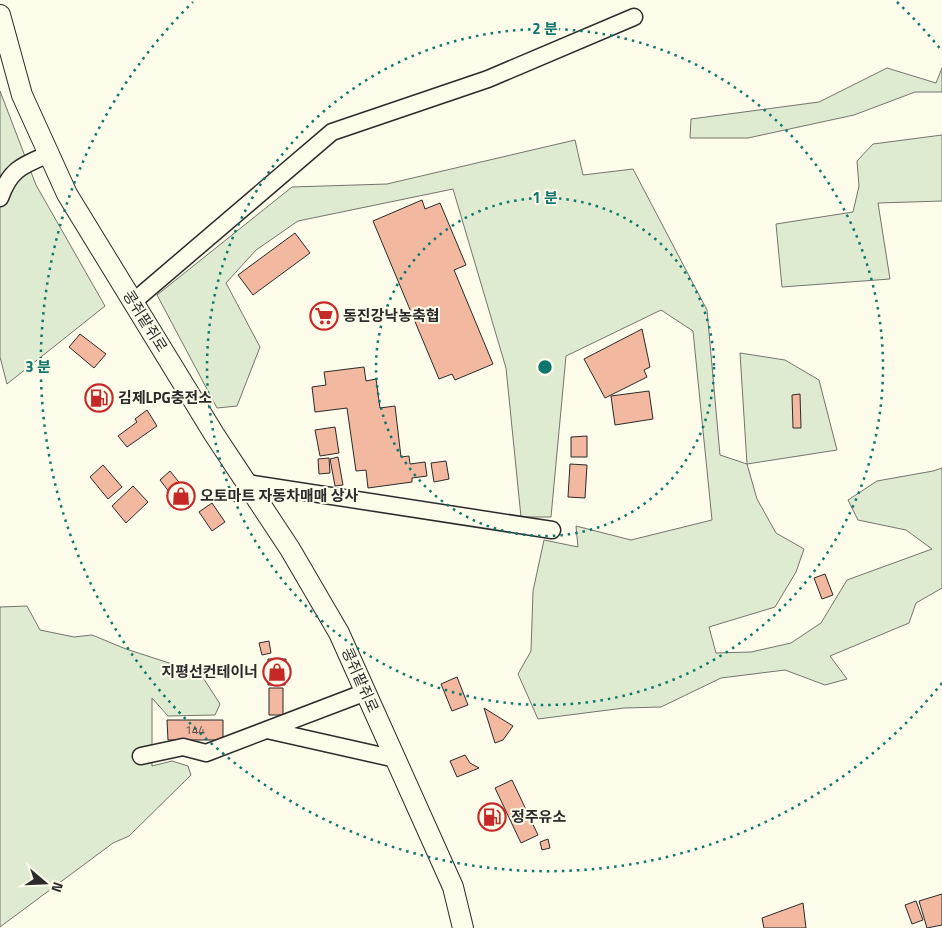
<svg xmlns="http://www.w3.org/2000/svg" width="942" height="928" font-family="'Titillium Web','Noto Sans KR',sans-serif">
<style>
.green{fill:#deebd1;stroke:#74746e}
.building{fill:#f2b8a0;stroke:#2b2b2b}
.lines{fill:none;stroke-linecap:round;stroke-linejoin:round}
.minor-casing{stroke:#2b2b2b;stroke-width:19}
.major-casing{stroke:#2b2b2b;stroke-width:22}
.minor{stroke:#fdfbea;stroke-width:16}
.major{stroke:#fdfbea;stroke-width:20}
.ring{fill:none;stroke:#0f766e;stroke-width:2.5;stroke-dasharray:2.5 5}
.labels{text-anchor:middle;stroke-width:4;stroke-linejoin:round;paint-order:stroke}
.number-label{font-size:12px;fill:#5d4e48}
.poi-label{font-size:15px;font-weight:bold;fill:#2b2b2b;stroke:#fdfbea;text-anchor:start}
.street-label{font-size:15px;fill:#2b2b2b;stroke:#fdfbea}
.centre{fill:#0f766e;stroke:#fdfbea;stroke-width:2.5}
.ring-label{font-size:15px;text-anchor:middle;font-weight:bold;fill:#0f766e;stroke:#fdfbea;stroke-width:4;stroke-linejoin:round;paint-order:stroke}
</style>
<rect width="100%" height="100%" fill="#fdfbea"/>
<path class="green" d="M887 68 936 83 942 68V92H915L854 115 748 138H690L691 119 819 102Z
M0 91 36 185 105 306 7 384 0 357Z
M942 135V201L878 203 890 279 782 287 776 224 853 212 859 186 857 161 873 144Z
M575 140 583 175 633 169 707 310 720 455 747 464 740 353 785 360 819 380 837 450 747 464 757 499 776 533 804 549 796 572 775 607 709 627 716 653 751 652 791 643 821 623 847 580 932 549 906 530 858 520 848 500 877 481 933 471 942 468V588L916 603 909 623 830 656 847 679 825 685 785 670 721 678 661 707 624 708 538 719 518 674 531 651 533 591 544 540 578 547 576 526 631 540 712 520 693 331 661 310 566 356 551 517H521L506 368 453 189 298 221 256 250 226 283 260 347 237 406 217 408 157 295 292 187 387 184Z
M27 606 40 630 74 637 92 635 126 649 200 673 220 704 215 715 168 716 152 698V766L172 761 188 766 191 775 129 836 113 843 0 927V607Z"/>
<path class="building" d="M422 200 425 209 440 203 466 265 454 270 493 364 455 380 452 374 439 379 373 221Z
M295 233 310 253 253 295 238 275Z
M642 329 650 367 644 370 647 377 605 398 584 359Z
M80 334 106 354 94 368 69 347Z
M364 367 366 381 376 379 380 408 395 406 401 457 409 456 410 464 425 462 427 476 412 478V482L368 488 366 470 356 471 347 408 315 412 312 387 326 385 324 372Z
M98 386 109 403 100 409 89 392Z
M649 391 653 419 615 425 611 396Z
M800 394 801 428H793L792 395Z
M147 410 157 426 127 447 118 436 137 422 135 419Z
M335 427 339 453 320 456 315 430Z
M587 436V457H571V437Z
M338 457 343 485 335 486 330 459Z
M329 458 330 473 319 474 318 459Z
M446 461 449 479 434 482 431 463Z
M570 464 587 465 585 498 568 497Z
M103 465 122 487 108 499 90 477Z
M170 471 191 497 180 506 160 480Z
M133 486 148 502 126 523 112 506Z
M212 503 225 522 212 531 199 512Z
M825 574 833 595 822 599 814 578Z
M269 641 271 653 262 655 259 643Z
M268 659H286L285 685H268Z
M457 677 468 705 452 711 441 684Z
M269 688H283V715H269Z
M484 708 513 726 503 740 495 743Z
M167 720H223V740H168Z
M465 755 470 763 479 768 457 777 450 761Z
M512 780 538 835 521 843 495 788Z
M548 839 550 848 542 850 540 842Z
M942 894V925L927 928 919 901Z
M916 901 923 920 912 924 905 905Z
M803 903 806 928H764L762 918Z"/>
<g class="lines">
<g class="minor-casing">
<path id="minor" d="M0 198C10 169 23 165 49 154
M133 302 332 132 488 79 634 17
M247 483 552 530
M267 730 396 759
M141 756 183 747 206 753 366 692"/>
</g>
<g class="major-casing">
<path id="major" d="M0 15 22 95 67 194 214 434 290 549 339 633 453 887 463 928"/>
</g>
<use href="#minor" class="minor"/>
<use href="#major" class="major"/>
</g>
<g class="ring">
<circle cx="545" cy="367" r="169"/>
<circle cx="545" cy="367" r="338"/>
<path d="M942 683A507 507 0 1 1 193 2M897 2A507 507 0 0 1 942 51"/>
</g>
<defs>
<g id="supermarket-ring" transform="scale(1.4375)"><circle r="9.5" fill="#fdfbea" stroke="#c62828" stroke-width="1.5"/><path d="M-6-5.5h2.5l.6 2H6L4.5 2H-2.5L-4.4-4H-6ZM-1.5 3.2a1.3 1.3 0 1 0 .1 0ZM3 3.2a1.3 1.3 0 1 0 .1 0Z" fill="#c62828"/></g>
<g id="fuel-ring" transform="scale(1.4375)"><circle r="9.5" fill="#fdfbea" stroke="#c62828" stroke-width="1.5"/><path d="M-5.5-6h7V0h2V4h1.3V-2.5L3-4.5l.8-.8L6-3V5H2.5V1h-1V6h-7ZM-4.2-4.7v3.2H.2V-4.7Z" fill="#c62828"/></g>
<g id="shop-ring" transform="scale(1.4375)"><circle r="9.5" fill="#fdfbea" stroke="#c62828" stroke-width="1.5"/><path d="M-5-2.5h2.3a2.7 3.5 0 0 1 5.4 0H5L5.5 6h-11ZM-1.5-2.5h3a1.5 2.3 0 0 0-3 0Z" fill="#c62828"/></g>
</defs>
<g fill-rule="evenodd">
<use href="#supermarket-ring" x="324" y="316"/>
<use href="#fuel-ring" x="99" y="398"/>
<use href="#shop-ring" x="181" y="496"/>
<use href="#shop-ring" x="277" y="672"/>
<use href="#fuel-ring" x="492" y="817"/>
</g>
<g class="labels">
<g class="number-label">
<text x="195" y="734">144</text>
</g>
<g class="poi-label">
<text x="343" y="321">동진강낙농축협</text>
<text x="118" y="403">김제LPG충전소</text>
<text x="200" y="501">오토마트 자동차매매 상사</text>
<text x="258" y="677" text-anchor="end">지평선컨테이너</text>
<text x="511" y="822">정주유소</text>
</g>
<g class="street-label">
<text transform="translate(145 321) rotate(58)" y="5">콩쥐팥쥐로</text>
<text transform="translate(360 680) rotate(66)" y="5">콩쥐팥쥐로</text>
</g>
</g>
<circle cx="545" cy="367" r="8" class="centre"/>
<g class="ring-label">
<text x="545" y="34">2 분</text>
<text x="545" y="203">1 분</text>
<text x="38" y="372">3 분</text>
</g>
<g transform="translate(45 883) rotate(109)" stroke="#fdfbea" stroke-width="4" paint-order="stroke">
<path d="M0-4L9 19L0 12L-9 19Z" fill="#2b2b2b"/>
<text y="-8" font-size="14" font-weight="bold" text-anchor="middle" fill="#2b2b2b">N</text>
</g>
</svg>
